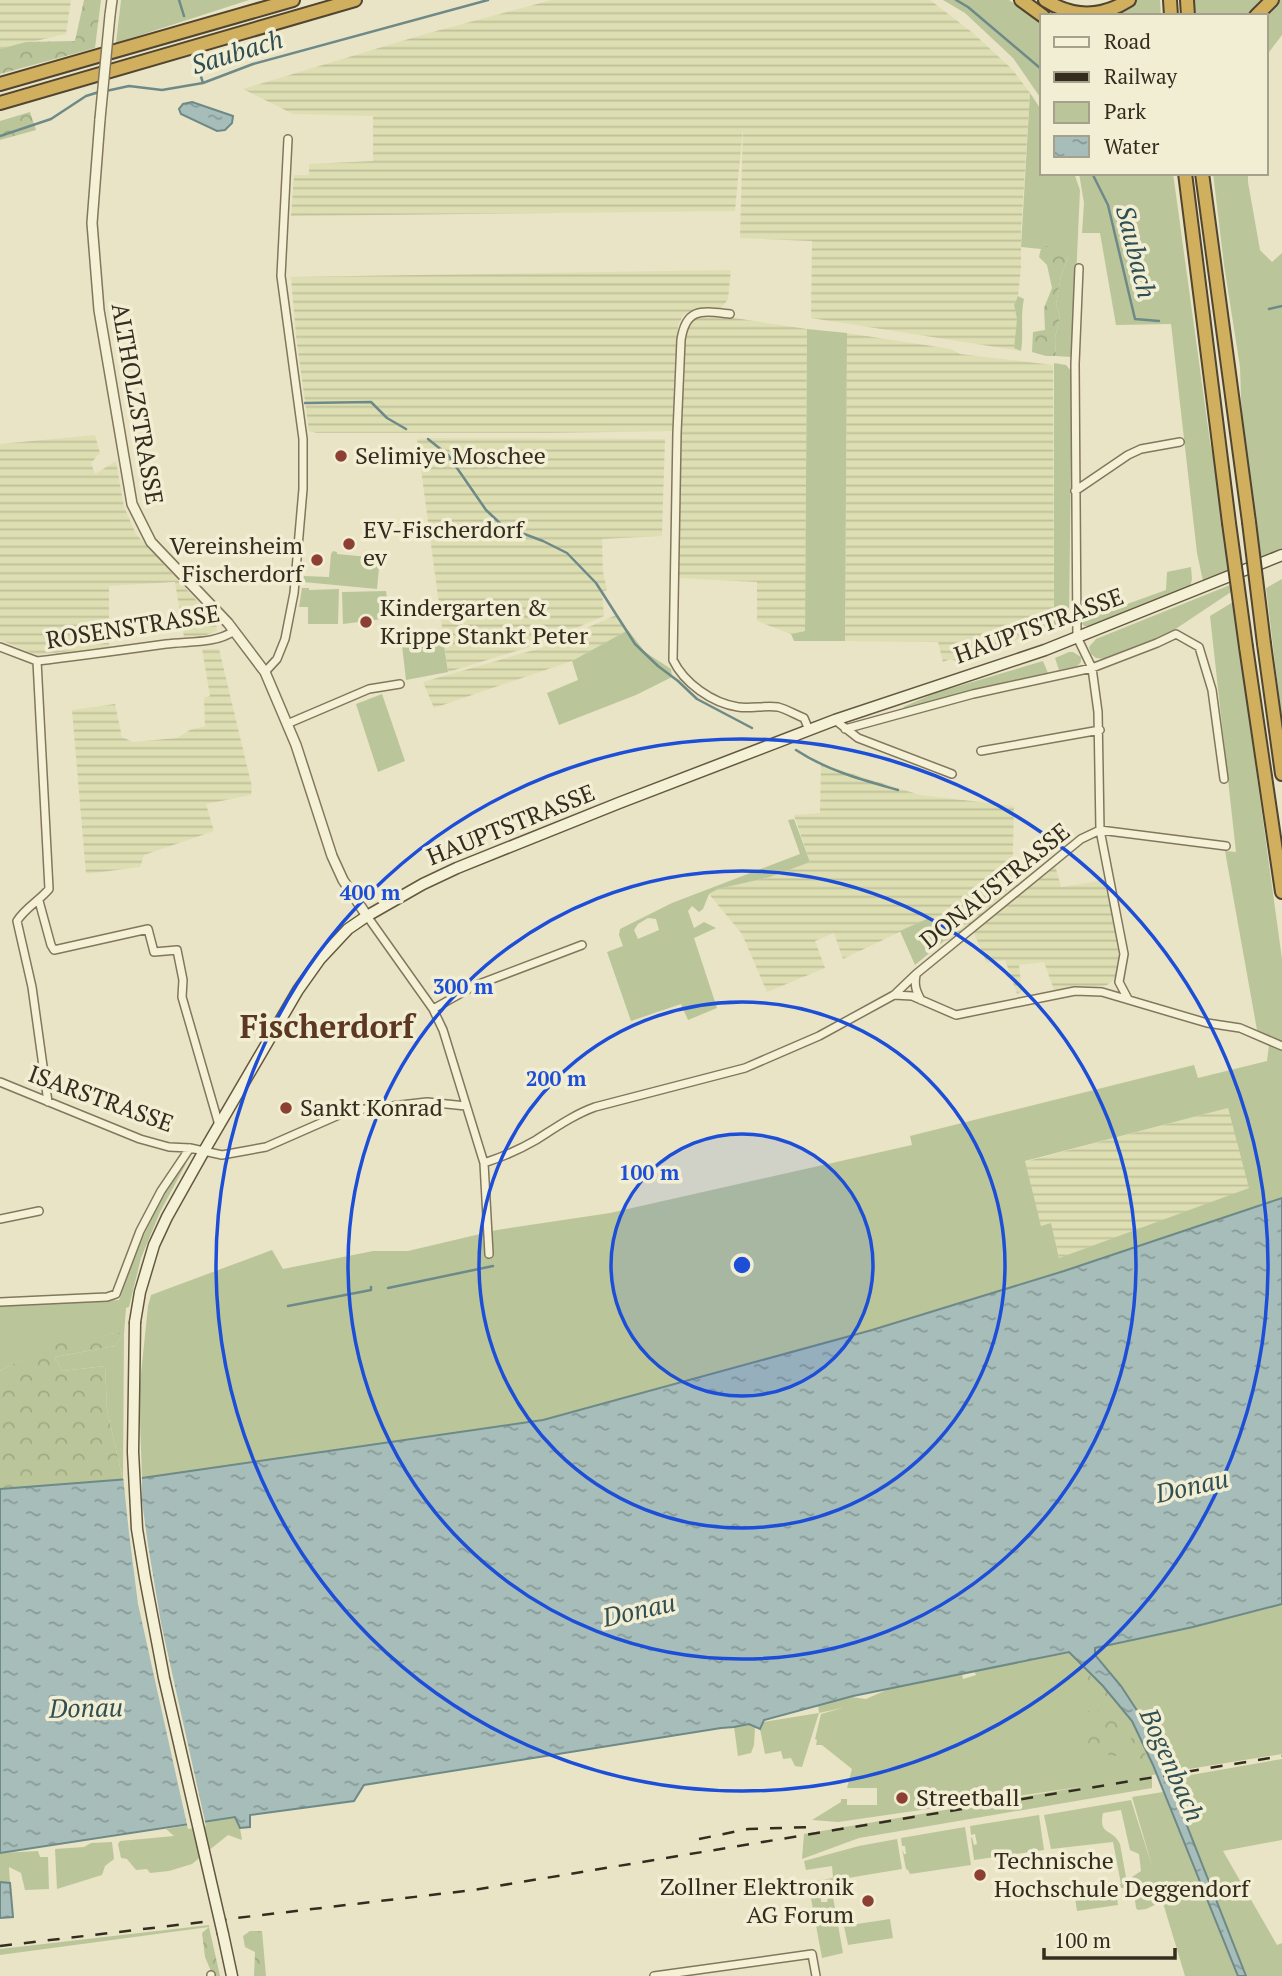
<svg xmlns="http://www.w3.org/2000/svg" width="1282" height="1976" font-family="'PT Serif',serif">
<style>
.farmland{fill:url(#farmland-rules)}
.green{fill:#bac69a;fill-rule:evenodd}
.forest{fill:url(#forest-crowns)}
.water{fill:url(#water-ripples);stroke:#6e8a88;stroke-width:2}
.pier{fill:#e9e4c5}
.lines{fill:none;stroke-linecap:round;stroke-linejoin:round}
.stream{stroke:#6e8a88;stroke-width:2.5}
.minor-casing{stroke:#82775d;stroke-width:10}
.tertiary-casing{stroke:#82775d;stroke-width:12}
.secondary-casing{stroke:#645840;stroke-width:13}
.motorway-casing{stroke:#514531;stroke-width:16}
.minor{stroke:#f5f1d7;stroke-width:7}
.tertiary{stroke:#f5f1d7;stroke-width:9}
.secondary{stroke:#f5f1d7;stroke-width:10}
.motorway{stroke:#d0b05e;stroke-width:12}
.rail{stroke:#342d1f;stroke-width:2.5;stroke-dasharray:12 12;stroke-linecap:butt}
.tertiary-bridge-casing{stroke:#82775d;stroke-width:12;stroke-linecap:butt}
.secondary-bridge-casing{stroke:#645840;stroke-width:13;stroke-linecap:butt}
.motorway-bridge-casing{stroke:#514531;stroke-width:16;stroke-linecap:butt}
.tertiary-bridge{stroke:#f5f1d7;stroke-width:9}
.secondary-bridge{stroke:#f5f1d7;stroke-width:10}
.motorway-bridge{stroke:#d0b05e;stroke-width:12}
.ring{fill:none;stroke:#1d4ed8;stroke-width:3.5}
.poi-dot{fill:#8b4033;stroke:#f2eed4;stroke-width:2.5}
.labels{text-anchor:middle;stroke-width:7;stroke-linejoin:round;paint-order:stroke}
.street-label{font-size:24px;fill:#342d1f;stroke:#f2eed4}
.poi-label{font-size:24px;fill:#342d1f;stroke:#f2eed4;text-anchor:start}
.water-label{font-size:26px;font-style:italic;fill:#304f52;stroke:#f2eed4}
.district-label{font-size:32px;font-weight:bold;fill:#5c3823;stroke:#f2eed4}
.centre{fill:#1d4ed8;stroke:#f2eed4;stroke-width:3.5}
.ring-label{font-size:21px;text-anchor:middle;font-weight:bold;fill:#1d4ed8;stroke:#f2eed4;stroke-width:7;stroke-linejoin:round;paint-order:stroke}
</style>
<defs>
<pattern id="farmland-rules" width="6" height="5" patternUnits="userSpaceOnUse" patternTransform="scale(1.75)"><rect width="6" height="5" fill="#dedeb3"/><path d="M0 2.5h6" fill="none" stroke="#bfbf9a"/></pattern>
<pattern id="forest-crowns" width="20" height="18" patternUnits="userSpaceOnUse" patternTransform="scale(1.75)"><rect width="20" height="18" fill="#bac69a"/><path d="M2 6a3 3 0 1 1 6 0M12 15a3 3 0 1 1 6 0" fill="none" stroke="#a0aa84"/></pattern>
<pattern id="water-ripples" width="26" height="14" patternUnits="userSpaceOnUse" patternTransform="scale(1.75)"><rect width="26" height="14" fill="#a6bdba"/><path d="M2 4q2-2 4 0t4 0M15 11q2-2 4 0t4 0" fill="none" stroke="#889a97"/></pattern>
</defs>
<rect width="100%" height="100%" fill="#e9e4c5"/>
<path class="farmland" d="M0 0H71L66 34 0 49Z
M552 0H930L973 33 1012 69 1030 93 1021 231V268L1018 296 1014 305 1017 319 1014 348 1021 351 811 318 812 241 740 238 743 127 735 211 291 216 294 175H309V164L373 161V116L293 114 243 89 425 34Z
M731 270 728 299 723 306 719 309 699 308 684 314 678 325 675 429 671 431 548 433H317L309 431 296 336 291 277Z
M715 315 807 329 805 631 791 634 757 621V582L678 578 683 334 690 320 700 316Z
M847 333 951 349 960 354 1053 365 1054 627 956 661 950 659 943 662 938 642 845 641Z
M95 435 100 453 91 463 95 474 116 461 124 507 136 534 216 622 217 631 206 635 184 637 175 582 109 586V647L37 655 0 640V444Z
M432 438 665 439 662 536 602 539 603 572 607 590 602 592 604 616 536 645 448 672 417 439Z
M616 615 628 630 572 661 434 708 423 682 541 648Z
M202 649H219L252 787 251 795 206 804 214 831 144 855 140 867 86 874 72 710 115 704 122 737 133 742 177 738 190 730 205 726 204 698 210 696Z
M821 764 920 795 1014 806 1012 887 953 939 944 941 931 917 843 959 834 933 815 941 825 968 767 992 742 934 709 894 718 889 770 877 810 862 794 815 820 813Z
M1055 865 1061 887 1106 880 1118 942 1119 959 1116 978 1107 985 1095 988 1077 987 1054 990 1044 962 1019 965 1022 991 1017 994 1005 960 987 963 974 933Z
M1228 1108 1250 1188 1059 1258 1051 1224 1041 1226 1024 1162Z"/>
<path class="green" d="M121 0H249L116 43Z
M943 0H1009L1042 23V100L1013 58 965 13Z
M1133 0H1160L1161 16H1096Z
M1194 0H1261L1246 16H1195Z
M1279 0H1282V35L1266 56V16H1264Z
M1030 93 1042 111V173H1074L1080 190 1073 344 1071 357 1056 356 1055 338 1060 316 1056 304 1061 276 1068 257 1043 246 1039 257 1041 249 1021 247Z
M1079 173H1173L1210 442 1220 490 1228 571 1203 581 1197 553 1171 324 1116 325 1100 233H1082L1084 203Z
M1213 173H1248V182L1260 250 1272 262 1282 253V548L1258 558 1242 425 1240 367 1224 265Z
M1018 296 1024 299C1020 317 1024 334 1021 351L1014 348 1017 319 1014 305Z
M807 329 847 333 845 641H794L791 634 805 631Z
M1054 363 1066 365 1072 372 1069 621 1054 627Z
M333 551 337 552V554L380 558 377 589 303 582 304 576 329 577 331 554Z
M1191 567 1192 579 1190 588 1089 626H1084L1080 621 1166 590 1167 572Z
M1282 579V721L1266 588Z
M1230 585 1231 592 1162 638 1104 659 1096 658 1091 654 1089 647 1096 639Z
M302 588H309V590L339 589 338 624H308V607H299Z
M386 591 390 618 343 624 342 592Z
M1233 602 1282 959V1040H1278L1257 1030 1225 851 1236 852 1210 616Z
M628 630 645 652 671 669 672 677 636 695 559 725 547 693 578 680 572 661Z
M443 639 448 672 406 680 402 645Z
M1069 652H1073L1081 657V662L1077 666 1059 670 1055 658Z
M1043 661 1048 673 904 708 903 707 935 693Z
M382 694 405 761 378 772 356 704Z
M794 819 810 862 770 877 718 889 709 894 703 909 699 912 692 906 688 911 694 928 704 922 716 928 694 938 717 1008 688 1020 681 1004 631 1021 607 952 623 946 619 935 620 929 672 903 800 854 788 820ZM648 918 656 919 659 930 638 939 634 930 638 924Z
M931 917 944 941 915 965 900 931Z
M1271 1044 1282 1049V1198L1064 1271 872 1330 543 1420 142 1478 139 1393 148 1306 151 1295 272 1250 283 1269 373 1251H408L497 1230 610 1213 912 1145 910 1136 1194 1065 1198 1078 1267 1061 1269 1045ZM1228 1108 1249 1188 1059 1258 1051 1223 1041 1226 1025 1161Z
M187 1162 160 1212 141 1258 129 1307 126 1308 124 1334 123 1480 107 1410 105 1366 62 1371 55 1357 115 1346 123 1334 114 1333 83 1342 65 1337 0 1371V1303L119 1300C133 1262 146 1224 168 1189 174 1180 179 1170 187 1162Z
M1282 1604V1754L1152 1775V1788L859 1838 802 1859 804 1834 1080 1787 838 1822 812 1820 841 1802V1799H847V1805H877V1788H847L852 1769 822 1745H816L817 1740 815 1739 821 1714 842 1708 819 1713 802 1767 795 1766 791 1758 783 1759 781 1751 765 1754 760 1729 763 1722 819 1713 818 1705 851 1697 866 1699 891 1688 962 1673 963 1679 976 1675 974 1671 1187 1628Z
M749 1724 755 1727 754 1745 751 1753 738 1756 734 1727Z
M1282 1759V1840L1223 1851 1277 1945 1282 1943V1976H1246L1168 1779Z
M1163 1792 1238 1976H1185L1160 1893 1159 1903 1146 1909 1138 1910 1136 1908 1132 1877 1141 1871 1139 1854 1130 1850 1121 1810 1103 1813C1098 1836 1113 1828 1120 1844L1128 1888H1119L1118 1885 1121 1884 1113 1842 1051 1849 1044 1815 1131 1800 1152 1866 1132 1797Z
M1039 1815 1044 1850 974 1860 971 1838 972 1837 974 1845 977 1844 975 1834 971 1835 970 1826Z
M235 1817 240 1828 242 1840 228 1835 192 1864 169 1871 150 1873 147 1869 136 1870 127 1859 121 1858 118 1844 120 1841 174 1836 166 1829Z
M965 1827 971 1865 910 1874 908 1870 906 1869 902 1849 904 1854H906L905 1846H902L901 1838Z
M897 1839 902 1869 830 1881 832 1894 821 1896V1902H827L828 1898 833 1897 843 1953 822 1958 808 1882 833 1878 832 1866 806 1870 804 1861 859 1846Z
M112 1842 114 1859 105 1866 102 1875 57 1889 55 1849 84 1847 91 1843Z
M38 1851 40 1857H48L49 1889 25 1890 21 1873 9 1867 10 1883 0 1882V1853Z
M1115 1885 1118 1905 1077 1911 1074 1891Z
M890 1919 893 1938 848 1945 844 1926Z
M209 1925V1927L0 1955V1949Z"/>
<path class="forest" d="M84 0H101L95 48 0 74V49L26 42 75 41Z
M30 112 36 130 0 140V121Z
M1042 246H1059L1068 257 1061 276 1056 304 1060 316 1055 338 1056 356H1046L1032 352 1033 332 1045 330 1044 308 1052 288 1047 265 1039 257Z
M114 1333H124L115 1346 55 1357 62 1371 105 1366 107 1410 123 1480 0 1489V1371L65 1336 83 1341Z
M1113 1662 1120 1682 1126 1683C1143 1707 1115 1732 1118 1752L1116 1756H1109L1104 1745H1087L1093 1729 1088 1721V1711L1097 1710 1103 1715 1107 1711C1102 1694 1092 1681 1077 1672L1085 1671 1100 1686 1104 1684 1106 1664Z
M1134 1729 1153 1771 1147 1772C1136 1755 1126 1748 1134 1729Z
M209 1927 220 1976H213L205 1957 202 1933Z
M250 1931H262L266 1976H254L255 1952 245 1947 243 1936Z"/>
<path class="water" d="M192 102 233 116 232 123 225 130 217 131 181 114 179 109 183 104Z
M1282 1198V1604L1193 1627 1095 1648V1655L1121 1686 1140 1715 1162 1762 1246 1976H1238L1153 1765 1132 1721 1103 1686 1069 1652 853 1696 764 1720 760 1729 749 1724 734 1727 721 1728 364 1785 354 1801 250 1815V1827L240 1828 235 1817 0 1853V1489L142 1478 543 1420 872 1330 1064 1271Z
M0 1882 10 1883 13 1917 0 1918Z"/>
<path class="pier" d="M142 1474V1501L148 1545 161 1623 206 1826 188 1829 138 1604 129 1533 123 1476Z"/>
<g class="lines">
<path class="stream" d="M179 0 184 16
M956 0 968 7 1040 68 1042 73
M197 64 203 83
M106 91 129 86 162 90 203 83 253 64 488 0
M0 136 51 119 86 96 99 92
M1092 173 1108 205 1135 319 1159 321
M1269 309 1282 306
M305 403 371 402 387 418 406 429
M428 439 448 455 486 510 503 526 543 541 567 553 596 583 635 644 658 666 678 681 697 699 752 728
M796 750C828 771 863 780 898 790
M388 1288 493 1266
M288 1306 371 1290V1287"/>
<g class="minor-casing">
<path id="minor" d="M1079 268 1075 364 1077 637 1092 668 1098 712 1100 830 1124 954 1119 982 1128 999
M730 314C702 311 686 307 681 340L677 433 673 660C684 683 712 703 738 707 751 709 765 705 778 707 786 709 796 715 804 718L809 730
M1075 491 1128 455 1141 449 1180 442
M0 647 37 661
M265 672 277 659 285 639 294 593 303 489V439L281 276 288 139
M835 720 858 738 952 774
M287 724 369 689 400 684
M845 729 973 694 1092 668 1157 643 1176 634 1199 647 1212 690 1224 779
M981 751 1100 730
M39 901 51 945 54 950 148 929 154 952 177 950 183 980 182 997 219 1125
M367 916 433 1009 443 1030 484 1163 489 1254
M916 975C914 985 916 991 921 1000
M894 995 912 996 956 1015 1075 991 1102 992 1207 1023 1240 1028 1282 1046
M433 1009 474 986 582 945
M0 1082 140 1139 169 1147 190 1148 222 1155 266 1147 348 1111 427 1102 466 1106
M48 1102 32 987 17 921C25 908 39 901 49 889L37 661C80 656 123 650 166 644 188 641 215 644 234 631
M484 1163C502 1157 519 1150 536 1140 555 1128 573 1115 595 1107L745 1068 819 1036 894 995 916 974 1081 839 1100 830 1226 846
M0 1219 39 1211
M0 1302 107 1297 116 1294 140 1231 161 1191 190 1148
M211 1975V1976
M654 1976 812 1954 816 1976"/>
</g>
<g class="tertiary-casing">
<path id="tertiary" d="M110 15 112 0
M100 119 92 223 99 310 132 504 151 542 228 623 265 672 296 745 332 856 343 880 367 916"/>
</g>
<g class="secondary-casing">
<path id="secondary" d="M135 1322 140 1292 154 1245 167 1217 204 1151 298 990 320 959 348 929 367 916 423 884 457 868 619 803 835 720 1045 650 1282 555
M223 1934 232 1976"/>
</g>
<g class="motorway-casing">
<path id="motorway" d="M1021 0 1043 16
M1045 0C1073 18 1101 18 1129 0
M1170 0 1171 16
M1187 0 1188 16
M1256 16 1272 0
M0 84 293 0
M0 103 355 0
M1185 173 1229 523
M1202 173 1249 522
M1264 644 1282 774
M1246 647 1282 892"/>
</g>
<use href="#minor" class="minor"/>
<use href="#tertiary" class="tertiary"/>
<use href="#secondary" class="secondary"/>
<use href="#motorway" class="motorway"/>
<path class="rail" d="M699 1839 748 1829 813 1827
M0 1946 473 1890 1282 1756"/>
<g class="tertiary-bridge-casing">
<path id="tertiary-bridge" d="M100 119 110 15"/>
</g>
<g class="secondary-bridge-casing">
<path id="secondary-bridge" d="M135 1322 133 1452 137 1529 145 1578 164 1678 223 1934"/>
</g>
<g class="motorway-bridge-casing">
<path id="motorway-bridge" d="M1249 522 1264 644
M1229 523 1246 647"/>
</g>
<use href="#tertiary-bridge" class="tertiary-bridge"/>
<use href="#secondary-bridge" class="secondary-bridge"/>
<use href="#motorway-bridge" class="motorway-bridge"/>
</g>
<circle cx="742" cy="1265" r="131" fill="#1d4ed8" fill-opacity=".12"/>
<g class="ring">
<circle cx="742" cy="1265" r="131"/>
<circle cx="742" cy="1265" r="263"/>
<circle cx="742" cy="1265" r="394"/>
<circle cx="742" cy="1265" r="526"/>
</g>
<g class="poi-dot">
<circle cx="341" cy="456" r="7"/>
<circle cx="349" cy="544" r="7"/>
<circle cx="317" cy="560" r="7"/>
<circle cx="366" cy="622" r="7"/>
<circle cx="286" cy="1108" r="7"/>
<circle cx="902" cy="1798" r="7"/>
<circle cx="980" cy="1875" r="7"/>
<circle cx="868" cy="1901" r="7"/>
</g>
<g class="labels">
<g class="street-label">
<text transform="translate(137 404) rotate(80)" y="8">ALTHOLZSTRASSE</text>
<text transform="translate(1039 626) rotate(-20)" y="8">HAUPTSTRASSE</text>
<text transform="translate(133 627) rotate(-9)" y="8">ROSENSTRASSE</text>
<text transform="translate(511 825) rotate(-22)" y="8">HAUPTSTRASSE</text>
<text transform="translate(995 886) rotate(-39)" y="8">DONAUSTRASSE</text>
<text transform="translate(101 1099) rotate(20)" y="8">ISARSTRASSE</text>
</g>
<g class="poi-label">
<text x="355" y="464">Selimiye Moschee</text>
<text x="363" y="538">EV-Fischerdorf<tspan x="363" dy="28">ev</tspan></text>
<text x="303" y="554" text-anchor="end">Vereinsheim<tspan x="303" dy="28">Fischerdorf</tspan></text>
<text x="380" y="616">Kindergarten &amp;<tspan x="380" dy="28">Krippe Stankt Peter</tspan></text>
<text x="300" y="1116">Sankt Konrad</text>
<text x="916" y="1806">Streetball</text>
<text x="994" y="1869">Technische<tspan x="994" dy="28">Hochschule Deggendorf</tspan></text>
<text x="854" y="1895" text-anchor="end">Zollner Elektronik<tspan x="854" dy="28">AG Forum</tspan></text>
</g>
<g class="water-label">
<text transform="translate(237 52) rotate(-17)" y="9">Saubach</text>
<text transform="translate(1136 252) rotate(76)" y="9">Saubach</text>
<text transform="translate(1192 1486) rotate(-13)" y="9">Donau</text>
<text transform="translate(639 1610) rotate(-13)" y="9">Donau</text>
<text transform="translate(86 1708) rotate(-1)" y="9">Donau</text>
<text transform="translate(1172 1765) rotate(66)" y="9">Bogenbach</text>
</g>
<g class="district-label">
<text x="327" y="1038">Fischerdorf</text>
</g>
</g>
<circle cx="742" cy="1265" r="10" class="centre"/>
<g class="ring-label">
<text x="370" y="900">400 m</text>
<text x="463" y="994">300 m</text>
<text x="556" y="1086">200 m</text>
<text x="649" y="1180">100 m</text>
</g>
<rect x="1040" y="14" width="228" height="161" fill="#f2eed4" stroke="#a6a18c" stroke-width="2"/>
<rect x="1054" y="37" width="35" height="10" fill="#f5f1d7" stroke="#a6a18c" stroke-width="2"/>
<text x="1104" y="49" font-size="21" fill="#342d1f">Road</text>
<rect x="1054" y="72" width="35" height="10" fill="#342d1f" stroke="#a6a18c" stroke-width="2"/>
<text x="1104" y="84" font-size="21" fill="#342d1f">Railway</text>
<rect x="1054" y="102" width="35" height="21" fill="#bac69a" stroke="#a6a18c" stroke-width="2"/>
<text x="1104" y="119" font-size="21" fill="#342d1f">Park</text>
<rect x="1054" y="136" width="35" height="21" fill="url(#water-ripples)" stroke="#a6a18c" stroke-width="2"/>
<text x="1104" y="154" font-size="21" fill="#342d1f">Water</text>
<path d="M1044 1948v10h131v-10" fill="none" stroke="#342d1f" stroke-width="3.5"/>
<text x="1054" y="1948" font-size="21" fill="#342d1f" stroke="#f2eed4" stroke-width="5" paint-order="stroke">100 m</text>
</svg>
